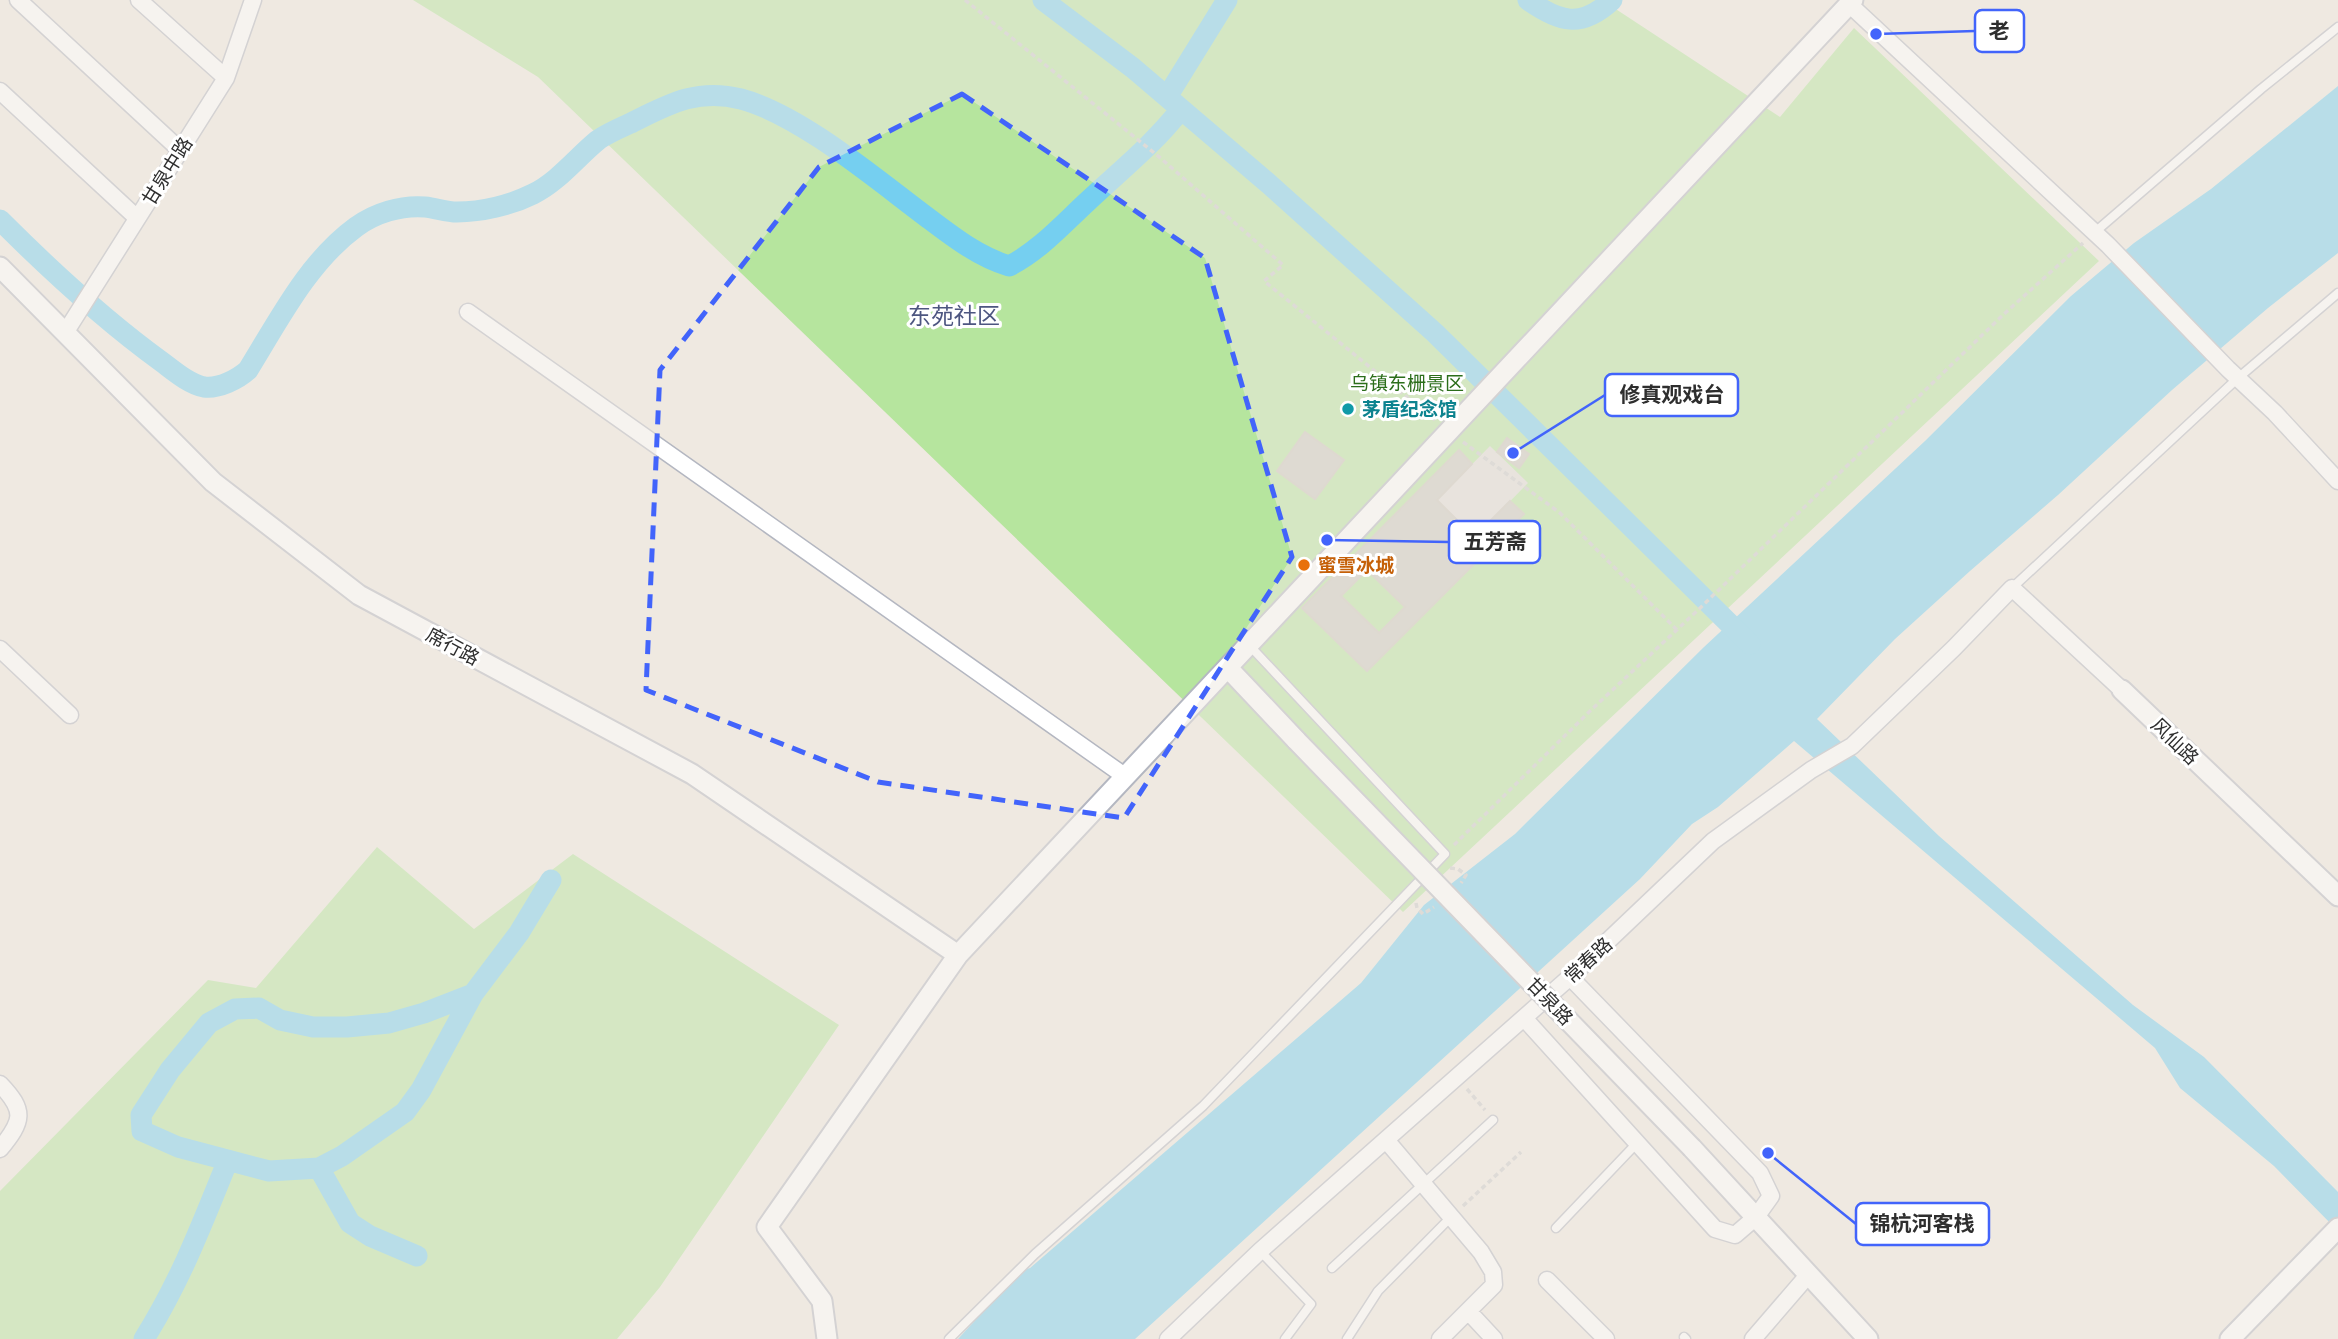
<svg xmlns="http://www.w3.org/2000/svg" width="2338" height="1339" font-family="Quicksand,'Noto Sans SC',sans-serif">
<style>
.green{fill:#b6e59e}
.plaza{fill:#dfdcd8}
.water{fill:#75cff0}
.lines{fill:none;stroke-linecap:round;stroke-linejoin:round}
.canal{stroke:#75cff0;stroke-width:21}
.building{fill:#cbc7bf;stroke:#cbc5ba;stroke-width:2;fill-rule:evenodd}
.service-casing{stroke:#b4b7c1;stroke-width:11}
.minor-casing{stroke:#b4b7c1;stroke-width:19}
.tertiary-casing{stroke:#b4b7c1;stroke-width:23}
.path{stroke:#c9c9c9;stroke-width:3.5;stroke-dasharray:5 3.5;stroke-linecap:butt}
.service{stroke:#fff;stroke-width:8}
.minor{stroke:#fff;stroke-width:16}
.tertiary{stroke:#fff;stroke-width:19}
.tertiary-bridge-casing{stroke:#b4b7c1;stroke-width:23;stroke-linecap:butt}
.tertiary-bridge{stroke:#fff;stroke-width:19}
.marked{fill:none;stroke:#4264fb;stroke-width:5;stroke-dasharray:14 9;stroke-linejoin:round}
.culture-dot{fill:#0f9aa8;stroke:#fff;stroke-width:2.5}
.food-dot{fill:#e8710a;stroke:#fff;stroke-width:2.5}
.labels{text-anchor:middle;stroke-width:6;stroke-linejoin:round;paint-order:stroke}
.street-label{font-size:19px;fill:#2e2e2e;stroke:#fff}
.park-label{font-size:19px;fill:#2c6e1b;stroke:#fff}
.culture-label{font-size:19px;font-weight:bold;fill:#0d838f;stroke:#fff;text-anchor:start}
.food-label{font-size:19px;font-weight:bold;fill:#c56008;stroke:#fff;text-anchor:start}
.quarter-label{font-size:23px;fill:#4d5680;stroke:#fff}
.leader{fill:none;stroke:#4264fb;stroke-width:2.5}
.callout-dot{fill:#4264fb;stroke:#fff;stroke-width:2.5}
.callout{fill:#fff;stroke:#4264fb;stroke-width:2.5}
.callout-label{font-size:21px;text-anchor:middle;font-weight:bold;fill:#2e2e2e}
</style>
<rect width="100%" height="100%" fill="#efe9e1"/>
<path class="green" d="M413 0H1602L1780 117 1854 28 2099 261 1403 912 538 77Z
M377 847 474 929 573 854 839 1025 660 1287 617 1339H0V1191L208 980 256 988Z"/>
<path class="plaza" d="M1490 446 1528 483 1475 537 1437 500Z"/>
<path class="water" d="M2338 86V253L2268 308 2172 390 2058 495 1970 571 1895 639 1817 719 1939 836 2133 1005 2204 1057 2338 1192V1231L2274 1166 2180 1088 2155 1048 1794 741 1718 807 1692 824 1640 879 1135 1339H958L1020 1271 1030 1268 1361 983 1424 905 1515 834 1704 647 1925 441 2071 296 2134 243 2211 189Z"/>
<g class="lines">
<path class="canal" d="M1043 0 1133 68 1269 184 1435 333 1750 644
M1528 0C1559 22 1581 29 1612 0
M1167 97 1227 0
M0 220C51 271 104 320 162 362 174 371 189 384 204 387 219 389 238 379 248 370 279 320 308 262 356 227 375 213 401 205 425 207 436 208 446 212 457 212 482 212 511 205 533 194 558 182 577 157 598 140 608 133 620 128 631 123 669 104 697 88 741 99 801 115 877 180 928 218 953 237 979 257 1009 266 1039 251 1063 224 1088 201 1120 171 1155 143 1181 109
M473 994 424 1013 389 1023 347 1027H313L280 1020 259 1008 235 1009 209 1023 170 1070 141 1115 142 1131 178 1147 269 1171 319 1168 342 1156 405 1112 421 1090 473 994 519 933 551 880
M319 1168 350 1223 370 1236 417 1256
M144 1339C181 1280 202 1224 228 1160"/>
</g>
<path class="building" d="M1305 432 1344 460 1315 499 1277 471Z
M1507 438 1529 454 1519 468 1497 452Z
M1459 450 1472 464 1437 500 1474 537 1510 501 1524 514 1367 671 1302 608ZM1367 570 1405 607 1379 633 1341 596Z"/>
<g class="lines">
<g class="service-casing">
<path id="service" d="M2095 232 2261 89 2338 27
M2012 588 2238 378 2338 293
M1556 1228 1638 1142
M1260 1251 1311 1304 1285 1339
M1332 1268 1493 1120
M1684 1337 1686 1339
M949 1339 1035 1254 1203 1106 1445 854 1249 645
M1347 1339 1378 1291 1451 1217"/>
</g>
<g class="minor-casing">
<path id="minor" d="M18 0 180 150
M139 0 226 78
M1849 4 2108 245 2228 369 2275 413 2338 481
M0 91 137 218
M468 312 1126 777
M65 333 226 78 253 0
M0 649 70 715
M1524 1018 1715 1229 1735 1235 1756 1217 1771 1196 1760 1173 1570 977
M0 1084C26 1111 23 1121 0 1149
M1386 1140 1481 1252 1493 1272 1494 1285 1440 1339
M1547 1280 1606 1339
M1468 1311 1494 1339
M1168 1339 1260 1251 1570 977 1713 841 1811 770 1852 746 1954 648 2012 588 2122 690
M1753 1339 1809 1274"/>
</g>
<g class="tertiary-casing">
<path id="tertiary" d="M0 267 213 482 359 595 692 774 958 955
M1228 668 1297 741
M2122 690 2338 896
M1692 1148 1868 1339
M827 1339 822 1301 767 1227 958 955 1853 0
M2230 1339 2338 1228"/>
</g>
<path class="path" d="M965 0 1158 156 1283 265 1264 281 1435 420
M1463 442 1560 513 1677 630
M1454 845 1590 711 1698 610 2004 314 2083 243
M1450 868 1458 869 1466 875 1461 883
M1416 903 1417 908 1423 914 1434 907
M1467 1089 1485 1110
M1463 1206 1521 1152"/>
<use href="#service" class="service"/>
<use href="#minor" class="minor"/>
<use href="#tertiary" class="tertiary"/>
<g class="tertiary-bridge-casing">
<path id="tertiary-bridge" d="M1297 741 1692 1148"/>
</g>
<use href="#tertiary-bridge" class="tertiary-bridge"/>
</g>
<path d="M0 0H2338V1339H0ZM962 94 1205 258 1292 557 1124 818 878 782 646 690 660 370 819 167Z" fill="#efe9e1" fill-opacity=".55" fill-rule="evenodd"/>
<path class="marked" d="M962 94 1205 258 1292 557 1124 818 878 782 646 690 660 370 819 167Z"/>
<circle class="culture-dot" cx="1348" cy="409" r="7"/>
<circle class="food-dot" cx="1304" cy="565" r="7"/>
<g class="labels">
<g class="street-label">
<text transform="translate(167 171) rotate(-58)" y="7">甘泉中路</text>
<text transform="translate(453 646) rotate(28)" y="7">席行路</text>
<text transform="translate(2175 741) rotate(44)" y="7">风仙路</text>
<text transform="translate(1588 960) rotate(-43)" y="7">常春路</text>
<text transform="translate(1550 1001) rotate(46)" y="7">甘泉路</text>
</g>
<g class="park-label">
<text x="1407" y="390">乌镇东栅景区</text>
</g>
<g class="culture-label">
<text x="1362" y="416">茅盾纪念馆</text>
</g>
<g class="food-label">
<text x="1318" y="572">蜜雪冰城</text>
</g>
<g class="quarter-label">
<text x="954" y="324">东苑社区</text>
</g>
</g>
<path class="leader" d="M1876 34L1975 31M1513 453L1605 395M1327 540L1449 542M1768 1153L1856 1224"/>
<g class="callout-dot">
<circle cx="1876" cy="34" r="7"/>
<circle cx="1513" cy="453" r="7"/>
<circle cx="1327" cy="540" r="7"/>
<circle cx="1768" cy="1153" r="7"/>
</g>
<g class="callout">
<rect x="1975" y="10" width="49" height="42" rx="7"/>
<rect x="1605" y="374" width="133" height="42" rx="7"/>
<rect x="1449" y="521" width="91" height="42" rx="7"/>
<rect x="1856" y="1203" width="133" height="42" rx="7"/>
</g>
<g class="callout-label">
<text x="1999" y="38">老</text>
<text x="1672" y="402">修真观戏台</text>
<text x="1495" y="549">五芳斋</text>
<text x="1922" y="1231">锦杭河客栈</text>
</g>
</svg>
